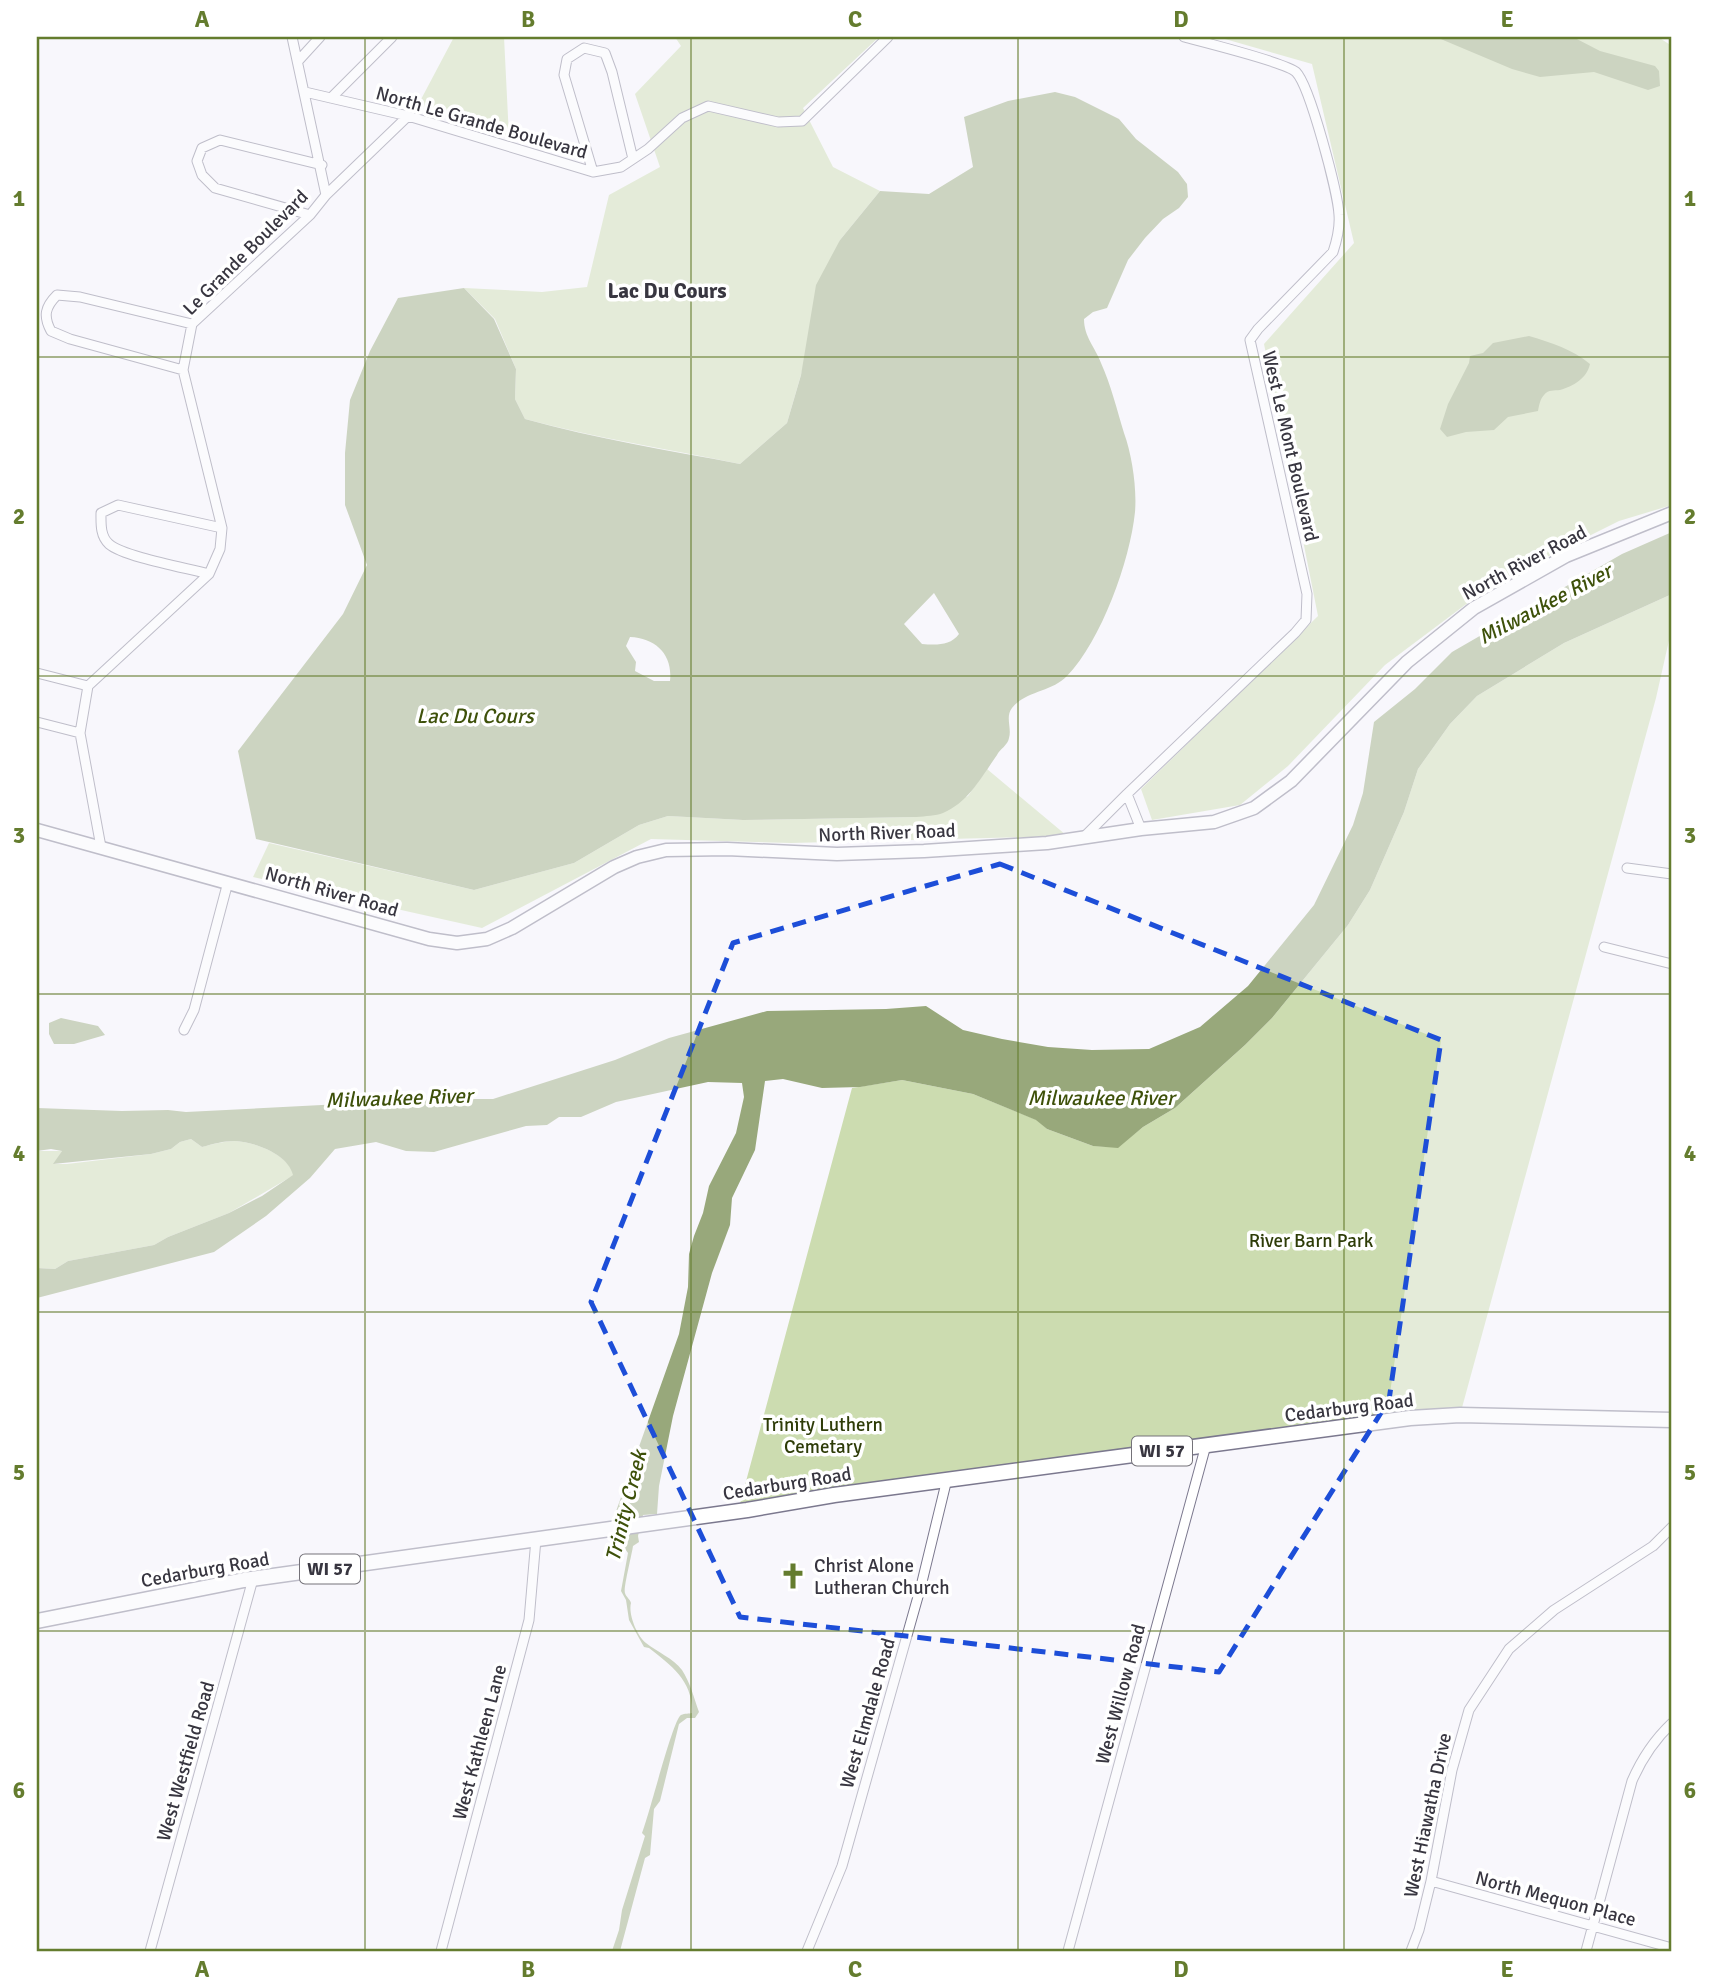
<svg xmlns="http://www.w3.org/2000/svg" width="1709" height="1988" font-family="Signika,sans-serif">
<style>
.green{fill:#ccdcb0}
.water{fill:#98a87b;fill-rule:evenodd}
.lines{fill:none;stroke-linecap:round;stroke-linejoin:round}
.minor-casing{stroke:#7b788e;stroke-width:11}
.tertiary-casing{stroke:#7b788e;stroke-width:15}
.primary-casing{stroke:#7b788e;stroke-width:17}
.minor{stroke:#fff;stroke-width:9}
.tertiary{stroke:#fff;stroke-width:12}
.primary{stroke:#fff;stroke-width:14}
.marked{fill:none;stroke:#1d4ed8;stroke-width:5;stroke-dasharray:14 9;stroke-linejoin:round}
.grid{fill:none;stroke:#647c2e;stroke-width:2;stroke-opacity:0.55}
.labels{text-anchor:middle;stroke-width:7;stroke-linejoin:round;paint-order:stroke}
.shield{fill:#fff;stroke:#747279;stroke-width:2}
.shield-label{font-size:18px;font-weight:bold;fill:#383640}
.street-label{font-size:19px;fill:#383640;stroke:#fff}
.park-label{font-size:19px;fill:#2e3c08;stroke:#fff}
.poi-label{font-size:19px;fill:#383640;stroke:#fff;text-anchor:start}
.neighbourhood-label{font-size:21px;font-weight:bold;fill:#383640;stroke:#fff}
.water-label{font-size:21px;font-style:italic;fill:#3e510a;stroke:#fff}
.neatline{fill:none;stroke:#647c2e;stroke-width:2.5}
.grid-label{font-size:23px;text-anchor:middle;font-weight:bold;fill:#647c2e}
</style>
<rect width="100%" height="100%" fill="#f8f7fc"/>
<path class="green" d="M454 37H504L509 137 418 105Z
M675 37H879L803 108 833 167 880 191 840 240 787 423 740 464C668 449 596 438 525 419L515 399 516 369 495 319 464 288 542 292 587 287 609 195 660 167 635 94 681 46Z
M1218 37H1658L1672 46V505L1619 521 1493 584 1385 665 1288 766 1240 805 1152 820 1141 789 1318 616 1264 344 1354 243 1312 64Z
M1672 594V627L1656 698 1460 1415 738 1511 852 1088 902 1080 973 1094 1037 1120 1047 1129 1093 1146 1118 1147 1143 1127 1175 1108 1245 1045 1272 1018 1348 925 1370 890 1404 812 1418 769 1450 724 1477 696 1564 643Z
M987 769 1066 835 1071 836 791 843 651 839 482 928 253 877 269 843 474 890 574 863 639 825 668 816 743 820 917 817 968 796Z
M191 1139 202 1147C213 1144 224 1141 235 1141 255 1142 288 1154 294 1175L229 1213 168 1237 154 1245 68 1261 55 1269 37 1268V1151H62L54 1164H67L151 1154 171 1149 180 1142Z"/>
<path class="water" d="M1436 37H1573L1600 51 1655 66 1659 71 1660 86 1648 90 1594 72 1540 77 1512 69Z
M1055 92 1075 97 1119 119 1136 139 1178 172 1187 184 1188 197 1179 208 1163 219 1145 238 1128 260 1107 308 1093 312 1084 319C1084 337 1095 347 1101 363 1111 385 1117 410 1124 433 1132 455 1137 488 1135 512 1130 561 1101 641 1067 676 1052 692 1025 691 1012 708 1005 717 1012 728 1009 738 1008 745 1000 749 997 755 982 776 969 802 943 813 936 816 925 816 917 817L743 820 668 816 639 825 574 863 474 890 256 839 238 751 343 614 367 565 345 505V453L350 400 370 351 398 298 464 288 494 319 516 369 515 399 525 419C596 439 668 450 740 464L787 423 801 375 816 285 840 240 880 191 929 194 973 167 964 117 1008 101ZM934 593 959 634C950 646 936 645 922 644L904 624ZM630 637C656 638 673 655 670 681H654L635 671 636 662 626 646Z
M1529 336C1552 343 1572 349 1590 364 1587 378 1574 386 1560 390 1554 391 1549 389 1544 395 1540 399 1539 406 1538 411L1508 417 1494 430 1466 432 1447 437 1440 429 1448 404 1469 363 1470 356 1483 353 1493 343Z
M1672 532V594L1564 643 1477 696 1450 724 1418 769 1404 812 1370 890 1348 925 1272 1018 1245 1045 1175 1108 1143 1127 1118 1148 1093 1146 1047 1129 1036 1120 973 1094 902 1080 860 1087 822 1088 783 1079 765 1081 755 1150 732 1198 730 1225 712 1273 673 1416 659 1486 657 1514 643 1515 638 1536 639 1542 633 1546C632 1554 623 1589 625 1593 626 1597 630 1599 631 1603 628 1614 637 1636 646 1643 657 1652 673 1658 682 1670 690 1682 694 1698 699 1712L695 1718H687L679 1724 660 1801 654 1809 650 1855 645 1858 620 1951H612L619 1930 622 1910 645 1836 642 1833C649 1816 673 1719 681 1715 685 1713 689 1714 692 1713 693 1681 672 1666 649 1648L644 1647 629 1620 626 1600 621 1591 628 1553 623 1546 634 1516 614 1517 679 1334 688 1287 689 1254 694 1236 703 1213 709 1186 736 1133 744 1097 742 1083 708 1082 616 1102 581 1117H559L547 1125 526 1126 434 1152 406 1151 376 1142 335 1149 310 1178 266 1216 214 1252 37 1298V1268L55 1269 68 1261 154 1245 168 1237 229 1213 262 1196 293 1175C288 1154 255 1142 235 1141 223 1141 213 1144 202 1147L191 1139 180 1142 171 1149 151 1154 53 1164 62 1151 51 1149 37 1151V1108L122 1111 168 1110 186 1112 438 1099H493L615 1060 669 1038 767 1011 886 1009 926 1006 963 1030 1002 1039 1048 1047 1092 1050 1149 1049 1200 1027 1248 986 1314 905 1353 825 1363 793 1374 722 1415 689 1452 652 1622 554Z
M61 1018 98 1026 105 1035 74 1044H54L49 1034V1023Z"/>
<g class="lines">
<g class="minor-casing">
<path id="minor" d="M292 37 326 195
M299 60 320 37
M305 92 408 116 593 172 621 167 648 149 682 118 708 106 778 122 802 121 888 37
M331 98 392 37
M593 172 564 75 567 59 584 48 605 53 612 72 633 159
M310 215 215 188 202 175 197 161 202 148 220 140 322 165
M183 370 70 339 51 331C43 316 45 307 57 295L80 297 192 324
M209 574C187 568 124 557 109 544 100 536 101 523 101 513L118 505 222 528
M37 673 88 686
M37 722 80 733
M1141 829 1127 794 1295 633 1306 620 1307 594 1250 340 1258 329 1333 252C1337 240 1340 228 1339 215 1338 193 1310 86 1296 72 1287 63 1203 42 1184 37
M1084 837 1127 794
M101 847 80 733 88 686 209 574 220 549 222 528 183 370 192 324 310 215 326 195 408 116
M1627 868 1672 874
M1604 947 1672 964
M184 1030 194 1010 228 882
M1431 1881 1672 1948
M150 1951 253 1579
M441 1951 529 1620 536 1539
M807 1951 842 1866 921 1586 947 1479
M1068 1951 1206 1445
M1411 1951 1419 1930 1431 1881 1452 1770 1469 1710 1509 1649 1554 1610 1653 1546 1672 1527
M1586 1951 1632 1781C1642 1758 1654 1740 1672 1723"/>
</g>
<g class="tertiary-casing">
<path id="tertiary" d="M37 830 429 939 457 943 487 939 512 928 614 867 637 857 666 850 727 849 837 854 924 851 1047 843 1141 829 1214 822 1254 808 1291 781 1407 662 1474 608 1566 556 1672 513"/>
</g>
<g class="primary-casing">
<path id="primary" d="M37 1621 244 1580 747 1510 834 1495 1410 1418 1460 1415 1672 1420"/>
</g>
<use href="#minor" class="minor"/>
<use href="#tertiary" class="tertiary"/>
<use href="#primary" class="primary"/>
</g>
<path d="M0 0H1709V1988H0ZM1000 864 1441 1040 1389 1400 1219 1672 740 1617 591 1302 733 943Z" fill="#f8f7fc" fill-opacity=".55" fill-rule="evenodd"/>
<path class="marked" d="M1000 864 1441 1040 1389 1400 1219 1672 740 1617 591 1302 733 943Z"/>
<path class="grid" d="M365 37V1951M691 37V1951M1018 37V1951M1344 37V1951M37 357H1672M37 676H1672M37 994H1672M37 1312H1672M37 1631H1672"/>
<defs>
<g id="church-bare" transform="scale(2.1)"><path d="M-1.2-6h2.4v3.5h3.3v2.4h-3.3V6h-2.4V-.1h-3.3v-2.4h3.3Z" fill="#647c2e" stroke="#fff" stroke-width="2.5" paint-order="stroke"/></g>
</defs>
<g fill-rule="evenodd">
<use href="#church-bare" x="793" y="1576"/>
</g>
<g class="labels">
<g class="shield">
<rect x="1132" y="1436.5" width="60" height="29" rx="5"/>
<rect x="300" y="1554.5" width="60" height="29" rx="5"/>
</g>
<g class="shield-label">
<text x="1162" y="1457">WI 57</text>
<text x="330" y="1575">WI 57</text>
</g>
<g class="street-label">
<text transform="translate(482 122) rotate(16)" y="7">North Le Grande Boulevard</text>
<text transform="translate(245 252) rotate(-45)" y="7">Le Grande Boulevard</text>
<text transform="translate(1291 446) rotate(77)" y="7">West Le Mont Boulevard</text>
<text transform="translate(1524 562) rotate(-28)" y="7">North River Road</text>
<text transform="translate(887 832) rotate(-2)" y="7">North River Road</text>
<text transform="translate(332 891) rotate(16)" y="7">North River Road</text>
<text transform="translate(1349 1407) rotate(-7)" y="7">Cedarburg Road</text>
<text transform="translate(787 1483) rotate(-9)" y="7">Cedarburg Road</text>
<text transform="translate(205 1569) rotate(-10)" y="7">Cedarburg Road</text>
<text transform="translate(1120 1694) rotate(-75)" y="7">West Willow Road</text>
<text transform="translate(867 1713) rotate(-74)" y="7">West Elmdale Road</text>
<text transform="translate(479 1742) rotate(-75)" y="7">West Kathleen Lane</text>
<text transform="translate(185 1761) rotate(-74)" y="7">West Westfield Road</text>
<text transform="translate(1427 1815) rotate(-78)" y="7">West Hiawatha Drive</text>
<text transform="translate(1556 1898) rotate(15)" y="7">North Mequon Place</text>
</g>
<g class="park-label">
<text x="1311" y="1247">River Barn Park</text>
<text x="823" y="1431">Trinity Luthern<tspan x="823" dy="22">Cemetary</tspan></text>
</g>
<g class="poi-label">
<text x="814" y="1572">Christ Alone<tspan x="814" dy="22">Lutheran Church</tspan></text>
</g>
<g class="neighbourhood-label">
<text x="667" y="298">Lac Du Cours</text>
</g>
<g class="water-label">
<text transform="translate(1545 604) rotate(-28)" y="7">Milwaukee River</text>
<text x="475" y="723">Lac Du Cours</text>
<text transform="translate(399 1098) rotate(-2)" y="7">Milwaukee River</text>
<text x="1101" y="1105">Milwaukee River</text>
<text transform="translate(626 1506) rotate(-76)" y="7">Trinity Creek</text>
</g>
</g>
<rect width="1709" height="1988" fill="none" stroke="#ffffff" stroke-width="77"/>
<rect x="38" y="38" width="1632" height="1912" class="neatline"/>
<g class="grid-label">
<text x="202" y="27">A</text>
<text x="528" y="27">B</text>
<text x="855" y="27">C</text>
<text x="1181" y="27">D</text>
<text x="1507" y="27">E</text>
<text x="19" y="206">1</text>
<text x="1690" y="206">1</text>
<text x="19" y="524">2</text>
<text x="1690" y="524">2</text>
<text x="19" y="843">3</text>
<text x="1690" y="843">3</text>
<text x="19" y="1161">4</text>
<text x="1690" y="1161">4</text>
<text x="19" y="1480">5</text>
<text x="1690" y="1480">5</text>
<text x="19" y="1798">6</text>
<text x="1690" y="1798">6</text>
<text x="202" y="1977">A</text>
<text x="528" y="1977">B</text>
<text x="855" y="1977">C</text>
<text x="1181" y="1977">D</text>
<text x="1507" y="1977">E</text>
</g>
</svg>
